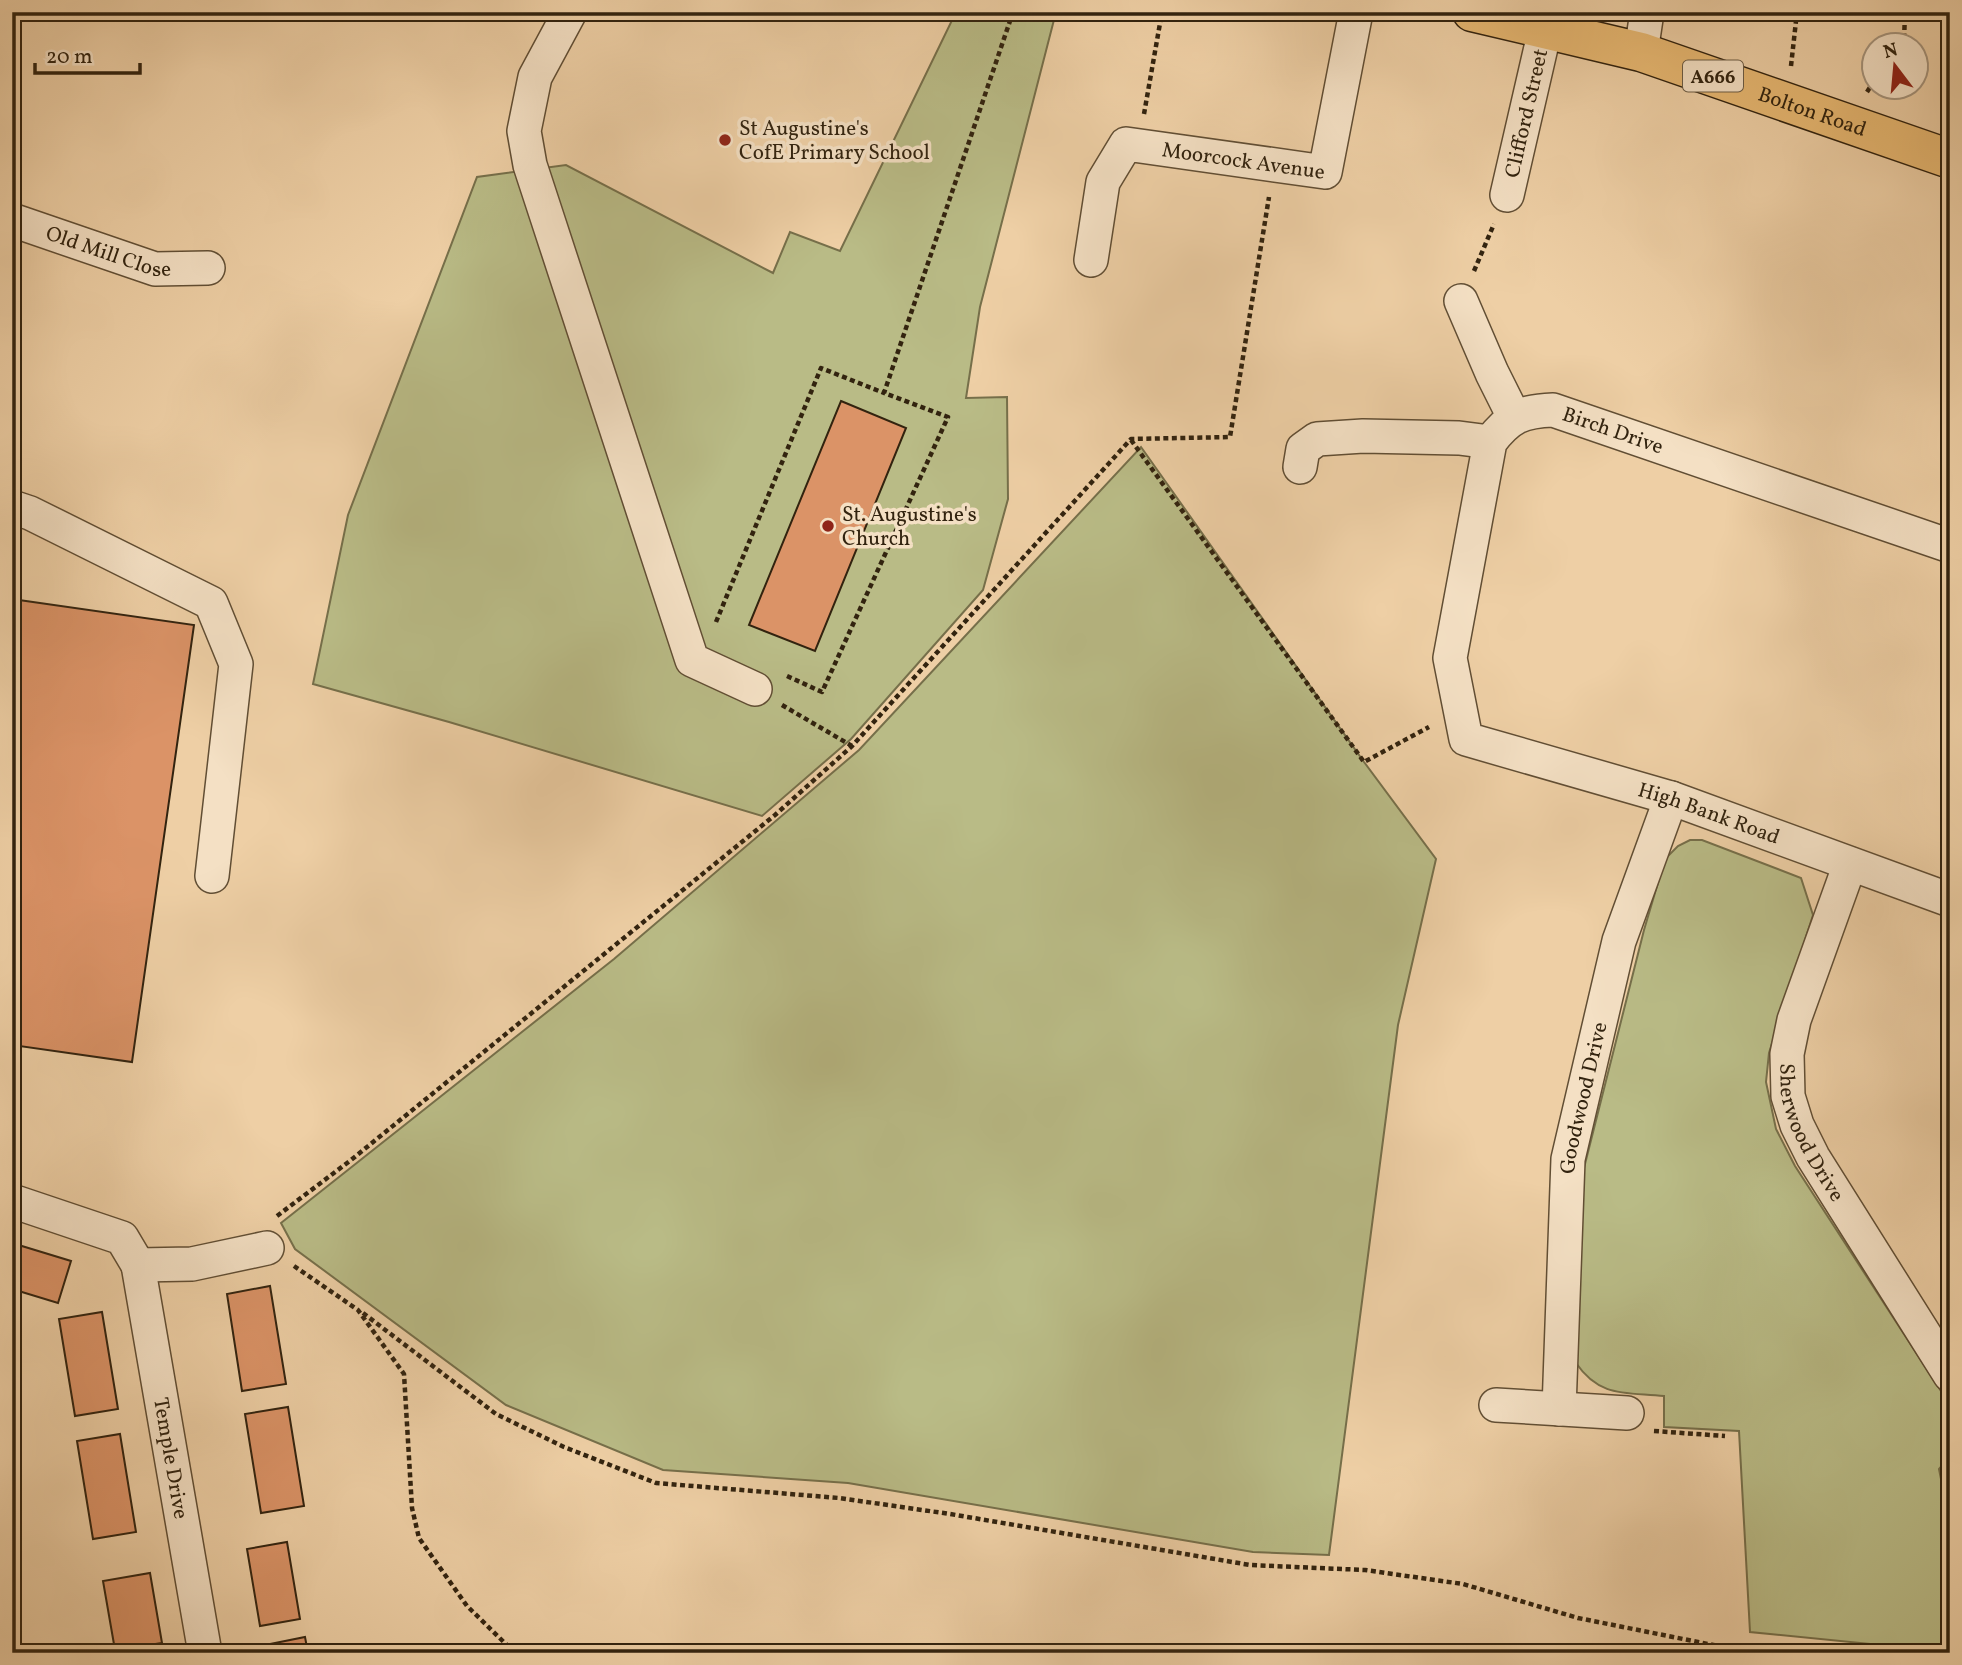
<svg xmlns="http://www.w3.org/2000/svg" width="1962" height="1665" font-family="Vollkorn,serif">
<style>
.green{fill:#b9bb86;stroke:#766f4a;stroke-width:2}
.building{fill:#db9367;stroke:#32230f;stroke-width:2}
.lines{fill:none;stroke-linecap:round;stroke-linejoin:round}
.minor-casing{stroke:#614e34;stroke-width:36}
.major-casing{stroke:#32230f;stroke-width:41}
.path{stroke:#32230f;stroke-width:4.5;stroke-dasharray:5 3.5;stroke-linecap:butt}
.minor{stroke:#f4e0c4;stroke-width:33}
.major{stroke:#e7b872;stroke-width:38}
.poi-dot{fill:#8f2418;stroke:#f4e0c4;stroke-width:2.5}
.labels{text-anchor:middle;stroke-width:7;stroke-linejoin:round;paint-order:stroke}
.shield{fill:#f4e0c4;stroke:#6c5c45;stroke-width:2}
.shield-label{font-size:19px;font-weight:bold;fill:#32230f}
.street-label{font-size:21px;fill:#32230f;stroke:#f4e0c4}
.poi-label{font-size:21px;fill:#32230f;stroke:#f4e0c4;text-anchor:start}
</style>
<rect width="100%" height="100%" fill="#eecfa5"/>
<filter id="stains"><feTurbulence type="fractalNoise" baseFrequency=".00286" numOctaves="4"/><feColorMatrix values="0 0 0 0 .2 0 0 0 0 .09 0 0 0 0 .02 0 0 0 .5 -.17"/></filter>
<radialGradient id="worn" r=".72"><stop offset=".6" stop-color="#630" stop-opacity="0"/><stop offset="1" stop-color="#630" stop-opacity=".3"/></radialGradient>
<path class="green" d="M956 12H1056L980 307 966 398 1007 397 1008 499 983 590 851 739 762 816 449 722 313 684 348 515 477 177 566 165 773 273 790 232 840 251Z
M1141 447 1364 762 1436 859 1398 1025 1329 1555 1253 1552 848 1483 663 1470 506 1405 295 1249 281 1223 614 959 859 750Z
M1690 840H1702L1801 878 1813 915 1769 1053 1766 1082 1776 1129 1795 1166 1950 1405V1456L1939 1469 1942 1484 1950 1494V1652L1750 1632 1739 1431 1664 1427V1396C1626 1392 1600 1398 1576 1363L1584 1168 1644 930 1665 859 1678 846Z"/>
<path class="building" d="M841 401 906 428 815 651 749 625Z
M12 599 194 625 132 1062 12 1045Z
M12 1243 71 1261 58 1303 12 1289Z
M270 1286 286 1384 242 1391 227 1294Z
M102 1312 118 1409 75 1416 59 1319Z
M288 1407 304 1506 261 1513 245 1414Z
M120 1434 136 1532 93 1539 77 1441Z
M287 1542 300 1619 260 1626 247 1549Z
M150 1573 162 1643 115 1650 103 1581Z
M305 1637 308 1653H267L265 1645Z"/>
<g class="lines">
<g class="minor-casing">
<g id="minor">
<path d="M570 12 535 77 524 131 530 165 692 660 755 689"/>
<path d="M1641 52 1647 12"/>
<path id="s1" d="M1507 195 1545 30"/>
<path id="s2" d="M12 220 155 269 208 268"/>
<path id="s3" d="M1091 260 1103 182 1126 144 1325 172 1356 12"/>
<path d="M1461 301 1492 373 1514 417"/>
<path d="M1300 467 1303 449 1317 439 1363 436 1459 438 1490 442"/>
<path d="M12 507 30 513 211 603 236 664 212 876"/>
<path id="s4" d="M1950 546 1553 410C1522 411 1509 417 1490 442L1450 658 1466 739 1671 798 1950 900"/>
<path id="s5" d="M1850 864 1794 1020 1787 1054 1788 1096 1797 1125 1813 1157 1950 1375"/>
<path d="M12 1201 122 1238 138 1265 192 1264 267 1248"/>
<path id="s6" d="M138 1265 205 1653"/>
<path d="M1496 1405 1627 1413"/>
<path id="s7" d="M1559 1409 1568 1159 1619 941 1671 798"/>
</g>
</g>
<g class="major-casing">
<g id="major">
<path id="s8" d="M1472 12 1641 52 1950 159"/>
</g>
</g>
<path class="path" d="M1901 46 1904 42 1905 12
M1791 66 1797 12
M1867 92 1874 81
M1144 114 1162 12
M1474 271 1494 224
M1131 440 1364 762 1429 727
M716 622 821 368 884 393
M787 676 822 692 948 417 884 393 1013 12
M782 705 852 746
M277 1216 351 1160 775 815 852 746 1131 439 1230 437 1269 197
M294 1266 358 1310 404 1374 412 1508 419 1538 467 1606 515 1653
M363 1313 496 1414 564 1447 656 1483 839 1498 950 1514 1250 1565 1365 1570 1463 1584 1578 1618 1728 1648 1776 1653
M1654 1431 1725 1436"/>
<use href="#minor" class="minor"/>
<use href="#major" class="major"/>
</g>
<g class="poi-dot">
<circle cx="725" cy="140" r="7"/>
<circle cx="828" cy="526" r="7"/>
</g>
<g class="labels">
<rect class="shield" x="1683" y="60.5" width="60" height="31" rx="5"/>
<g class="shield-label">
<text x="1713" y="83">A666</text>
</g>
<g class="street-label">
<text dy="7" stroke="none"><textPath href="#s8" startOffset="355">Bolton Road</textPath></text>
<text dy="7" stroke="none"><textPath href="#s1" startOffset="84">Clifford Street</textPath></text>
<text dy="7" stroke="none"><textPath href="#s3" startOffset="242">Moorcock Avenue</textPath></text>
<text dy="7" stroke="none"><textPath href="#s2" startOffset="102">Old Mill Close</textPath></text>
<text transform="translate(1613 430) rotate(19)" y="7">Birch Drive</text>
<text dy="7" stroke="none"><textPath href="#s4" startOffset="1050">High Bank Road</textPath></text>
<text dy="7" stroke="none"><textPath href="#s7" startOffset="313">Goodwood Drive</textPath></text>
<text dy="7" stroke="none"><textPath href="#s5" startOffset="284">Sherwood Drive</textPath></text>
<text dy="7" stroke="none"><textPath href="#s6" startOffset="196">Temple Drive</textPath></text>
</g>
<g class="poi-label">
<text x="739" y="135">St Augustine's<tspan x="739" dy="24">CofE Primary School</tspan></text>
<text x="842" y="521">St. Augustine's<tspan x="842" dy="24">Church</tspan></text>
</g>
</g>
<rect width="1962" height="1665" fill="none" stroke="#eecfa5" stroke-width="42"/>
<rect x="14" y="14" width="1934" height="1637" fill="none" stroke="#32230f" stroke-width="3.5"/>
<rect x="21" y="21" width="1920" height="1623" fill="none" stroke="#32230f" stroke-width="2"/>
<g transform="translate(1895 66) rotate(344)"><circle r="33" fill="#f4e0c4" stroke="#a6947c" stroke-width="2"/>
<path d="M0-5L12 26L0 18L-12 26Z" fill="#8f2418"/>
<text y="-10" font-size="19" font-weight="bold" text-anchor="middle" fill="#32230f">N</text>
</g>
<path d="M35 63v10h105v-10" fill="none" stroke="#32230f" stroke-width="3.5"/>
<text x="46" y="63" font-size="21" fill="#32230f" stroke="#f4e0c4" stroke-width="5" paint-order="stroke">20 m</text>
<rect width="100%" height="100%" filter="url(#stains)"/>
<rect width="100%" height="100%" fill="url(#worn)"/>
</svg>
